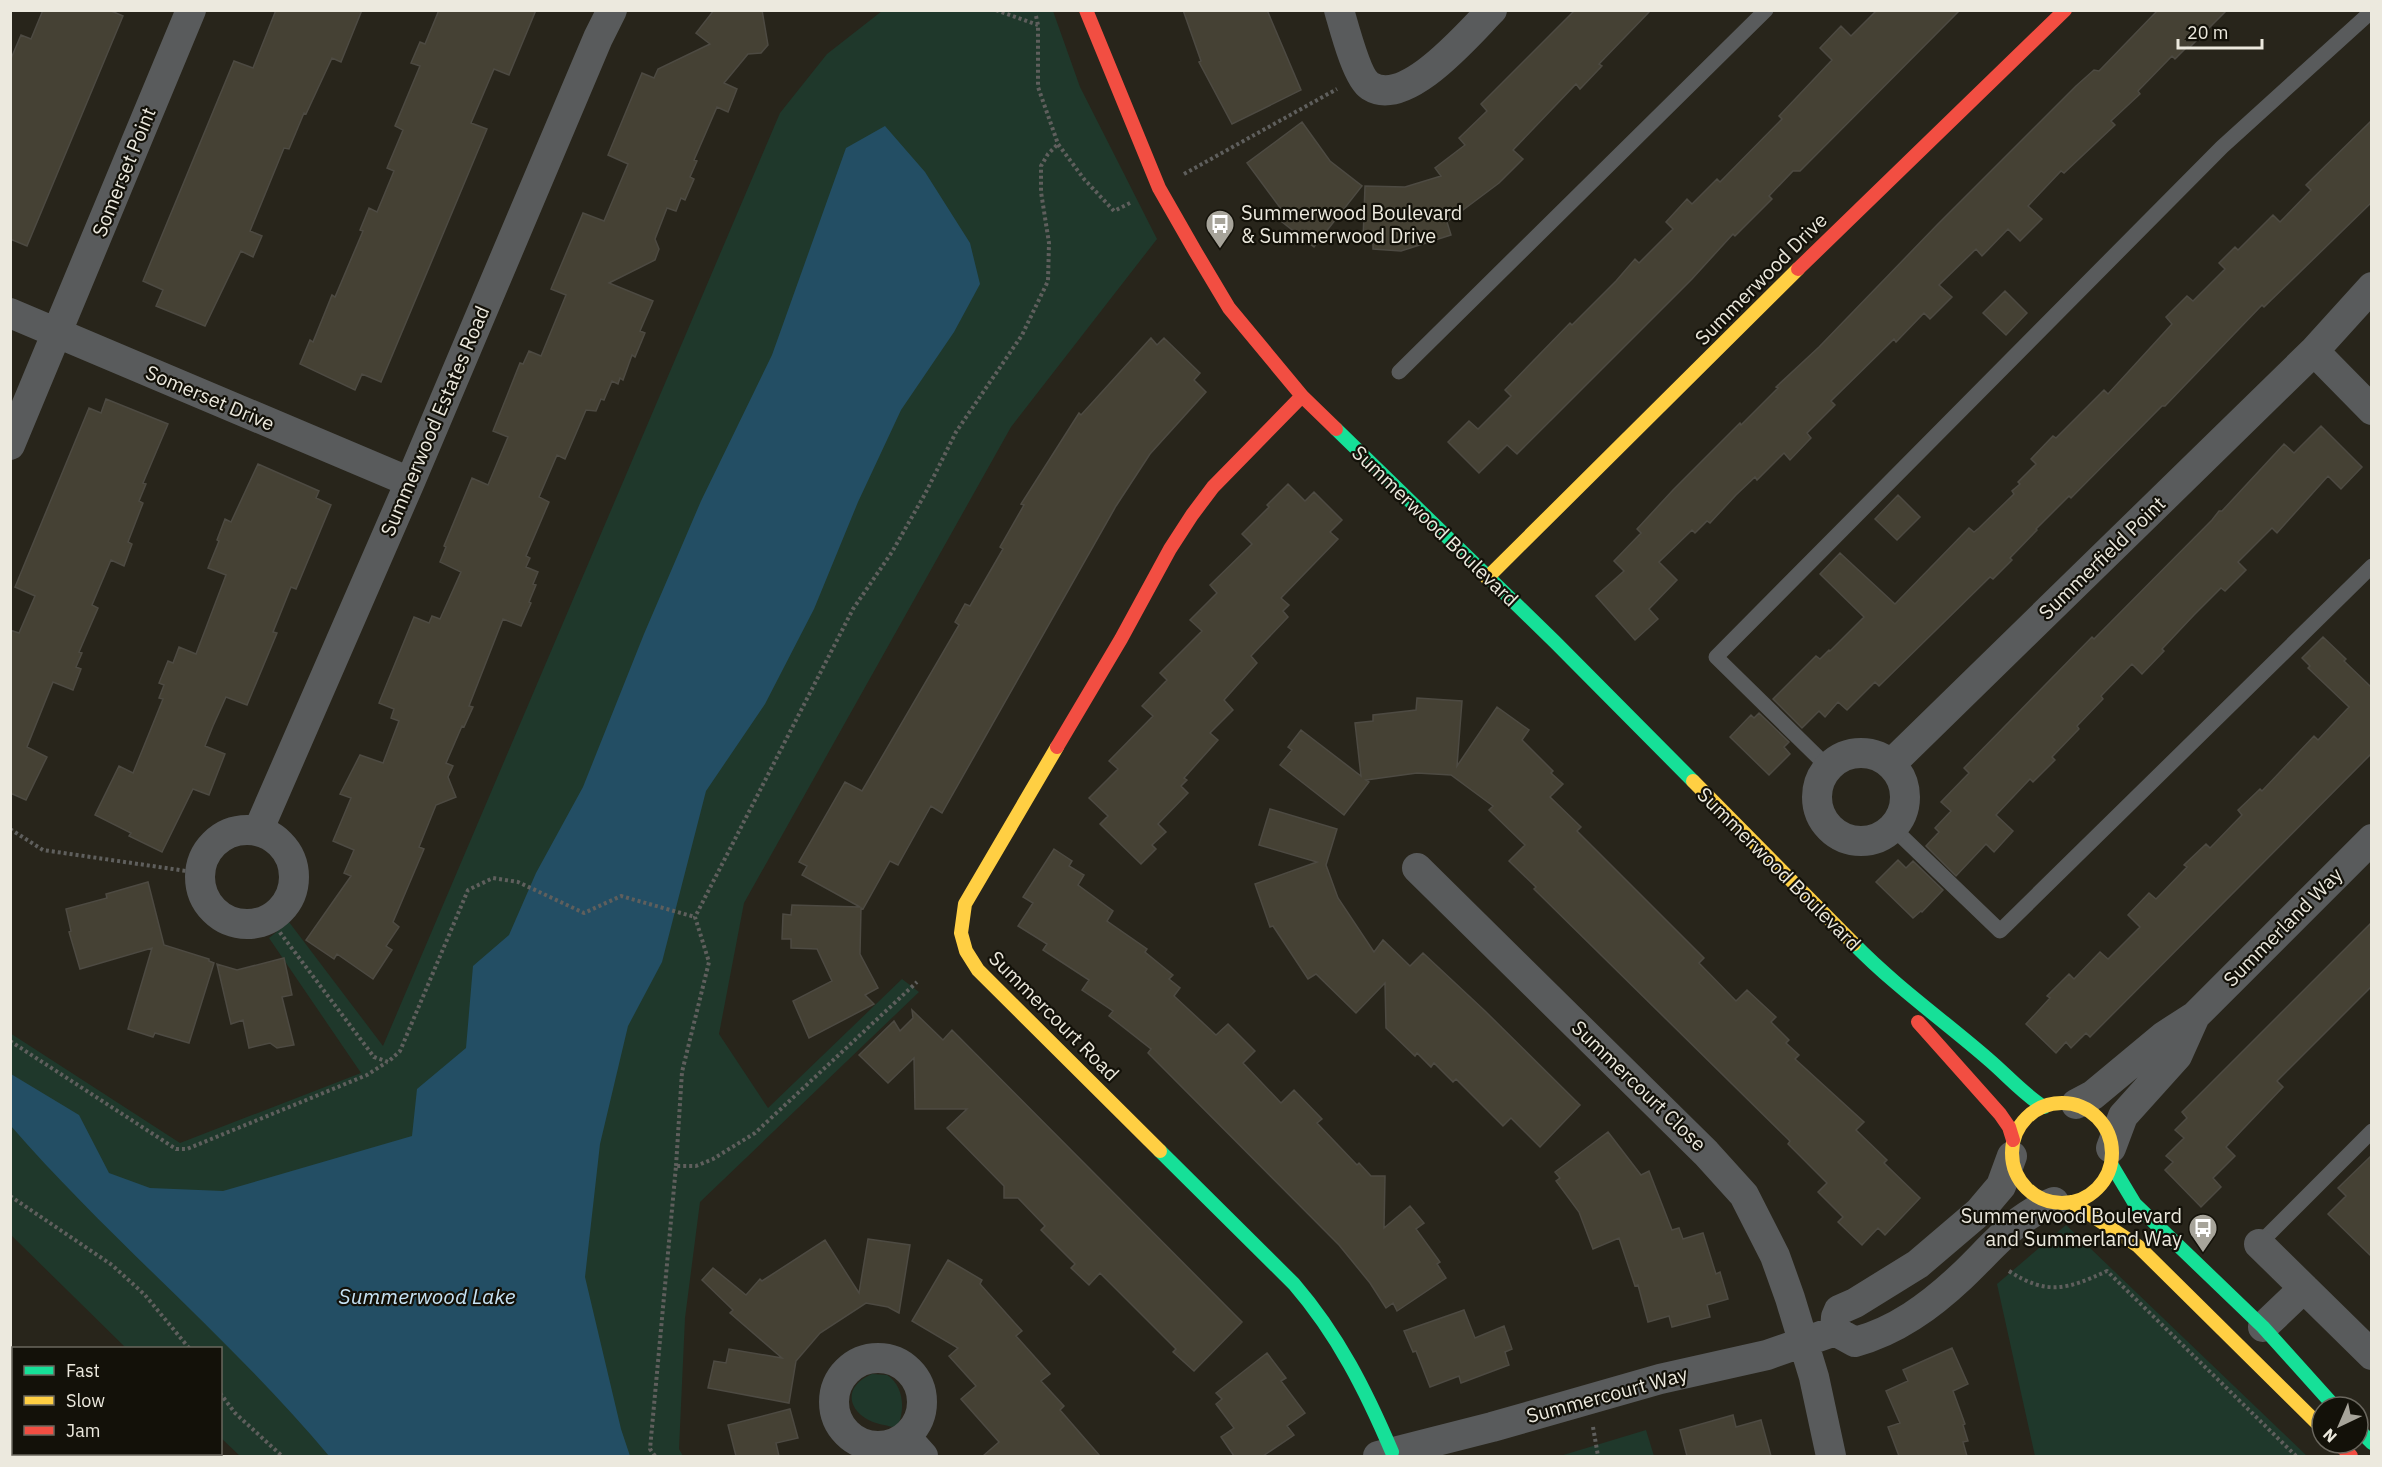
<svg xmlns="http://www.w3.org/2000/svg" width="2382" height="1467" font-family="'IBM Plex Sans',sans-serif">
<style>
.green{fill:#1f382b}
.water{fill:#234e64}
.building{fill:#454134;stroke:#4d4a42;stroke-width:1.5}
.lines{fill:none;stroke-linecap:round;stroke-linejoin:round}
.path{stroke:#5f5f5d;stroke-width:4;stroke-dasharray:3 3;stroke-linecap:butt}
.lane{stroke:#595b5c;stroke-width:15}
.street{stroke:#595b5c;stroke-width:30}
.fast{stroke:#16e098;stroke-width:14}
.slow{stroke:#ffcf43;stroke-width:14}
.jam{stroke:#f24e42;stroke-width:14}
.labels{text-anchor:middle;stroke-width:4.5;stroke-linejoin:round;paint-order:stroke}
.street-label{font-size:20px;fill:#ece9de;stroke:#131109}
.poi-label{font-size:20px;fill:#ece9de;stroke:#131109;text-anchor:start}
.water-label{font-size:21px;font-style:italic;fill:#c7e3f5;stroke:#131109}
</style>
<rect width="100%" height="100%" fill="#28251b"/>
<path class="green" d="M882 11H1053L1080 87 1157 239 1011 427 744 903 719 1034 768 1108 902 979 919 992 700 1202 685 1318 679 1449 683 1456H240L221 1438 220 1348H126L11 1235 10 1033 180 1143 361 1073 269 938 289 922 383 1046 780 113 827 54Z
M2066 1225 2307 1456H2035L1997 1284Z
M872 1374 887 1375C904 1386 905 1409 898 1426 892 1428 890 1426 884 1425 851 1419 837 1389 872 1374Z
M1646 1430 1654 1456H1560Z"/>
<path class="water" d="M885 126 925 172 970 243 980 284 954 332 901 410 858 502 814 609 765 704 706 791 662 962 628 1026 600 1144 585 1277 621 1429 630 1456H329C231 1339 111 1241 11 1126V1074L79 1115 109 1173 150 1188 223 1191 412 1136 417 1089 466 1048 473 966 509 935 536 873 583 787 644 634 701 501 772 355 846 148Z"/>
<path class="building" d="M43 10H109L123 16 27 246 10 239V61L21 35 31 39Z
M276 10H362L341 62 332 58 306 114 304 113 289 149 284 148 250 231 262 236 253 257 241 251 205 326 156 306 163 290 143 281 234 61 253 68Z
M439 10H536L509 75 494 69 471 123 487 129 381 382 362 374 355 390 300 364 310 340 313 342 332 295 335 297 363 231 360 230 369 208 377 212 394 171 387 168 403 130 395 126 420 66 411 63 420 42 425 44Z
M714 10H762L768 45 761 53 748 54 724 83 737 89 728 112 717 107 694 160 697 161 690 177 694 179 685 200 681 198 676 211 667 208 655 239 659 249 655 260 609 283 653 301 640 331 645 333 635 357 632 355 623 380 620 378 618 384 612 381 604 400 601 399 596 411 586 410 565 459 557 455 539 497 549 502 526 556 530 558 526 567 538 572 533 584 536 585 529 602 531 603 521 626 503 619 469 706 473 707 464 727 462 726 446 763 453 766 448 777 456 797 436 805 419 847 424 849 393 922 399 927 386 946 392 950 373 979 337 954 334 959 306 940 351 876 344 873 354 850 333 841 351 798 340 794 360 755 383 763 399 721 391 718 394 709 379 703 414 617 429 623 432 616 440 619 461 572 440 562 446 547 444 546 472 478 488 485 508 437 493 431 520 363 523 364 529 351 541 356 566 295 551 289 583 213 604 221 628 164 608 155 642 73 654 78 658 69 710 44 696 33Z
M1183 10H1267L1301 90 1232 124 1199 62 1201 61Z
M1575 10H1651L1599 64 1602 66 1580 89 1576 84 1513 150 1523 159 1499 183 1447 222 1451 235 1401 251 1373 249V242L1363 241 1365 186 1405 187 1441 176 1435 168 1465 145 1459 138 1487 111 1481 104Z
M1877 10H1960L1800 171H1793L1769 196 1772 199 1735 236 1733 234 1692 279 1517 454 1507 445 1479 473 1448 442 1469 421 1478 429 1511 396 1505 390 1570 323 1572 325 1616 281 1635 259 1639 263 1673 229 1666 222 1687 199 1692 204 1717 179 1720 182 1782 119 1779 116 1832 60 1820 48 1841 26 1851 36Z
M2158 10H2227L2189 48 2188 46 2175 59 2172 56 2138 91 2140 94 2111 121 2115 125 2064 173 2061 171 2028 206 2042 219 2020 241 2008 229 1982 256 1976 249 1939 285 1952 297 1930 319 1924 313 1896 342 1894 339 1831 401 1835 405 1807 433 1811 438 1790 460 1784 453 1757 480 1755 477 1736 495 1710 523 1707 521 1695 533 1692 530 1659 562 1677 580 1649 609 1658 619 1635 640 1596 596 1624 571 1614 561 1641 533 1637 529 1673 490 1740 423 1741 425 1778 388 1776 387 1819 347 1937 225 2076 86 2094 70 2099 71Z
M2372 120V202L2264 307 2262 305 2165 406H2162L2071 498 2069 496 2036 529 2037 530 2010 558 2012 560 1993 579 1990 577 1879 686 1875 682 1847 710 1838 702 1825 717 1819 711 1802 728 1773 699 1816 656 1820 659 1829 650 1830 651 1864 617 1820 574 1840 553 1895 604 1969 528 1974 532 1979 528 2014 494 2012 491 2020 484 2018 482 2036 464 2031 459 2053 436 2056 438 2104 390 2108 394 2172 324 2166 317 2187 296 2193 301 2225 269 2219 263 2235 247 2238 250 2273 215 2280 222 2311 190 2306 185Z
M1302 122 1330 161 1362 186 1314 247 1282 222 1287 217 1247 163Z
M2005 291 2027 313 2006 335 1983 313Z
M1151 338 1157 345 1164 338 1200 373 1194 380 1206 392 1150 454 1116 506 942 813 931 806 898 865 890 861 863 909 861 908 860 954 878 988 865 995 874 1004 809 1038 793 1001 832 981 817 949 791 948V939H782L783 914 791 915 792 905 860 907 802 875 807 866 799 862 845 782 862 791 959 625 955 622 965 604 970 606 1003 549 1000 547 1024 505 1021 504 1079 413 1081 415Z
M106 399 168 424 143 483 146 484 139 501 143 503 128 542 132 544 124 566 111 560 92 605 98 608 79 652 82 653 76 667 81 669 73 690 53 682 27 747 47 757 26 800 10 793V630L19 633 35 596 15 587 89 408 101 413Z
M2321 426 2362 467 2341 489 2328 476 2277 533 2272 528 2238 562 2246 570 2225 591 2221 588 2194 615 2162 649 2164 651 2142 674 2132 664 2101 696 2103 699 2077 726 2079 729 2052 757 2055 760 2033 782 2030 779 1996 815 2013 831 1994 852 1986 844 1956 876 1926 846 1939 832 1935 828 1951 811 1941 802 1969 773 1964 768 2092 637 2094 639 2212 520 2219 511H2222L2284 444 2294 453Z
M258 464 319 491 316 498 331 505 296 589 291 587 273 632 277 633 247 705 226 697 213 726 205 746 225 754 209 795 193 789 162 852 129 836 131 833 95 815 119 766 133 773 163 699 159 698 164 685 159 683 168 661 173 663 179 647 196 654 226 575 208 568 219 541 217 540 225 519 231 522Z
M1288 484 1305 501 1314 492 1342 520 1330 532 1338 539 1281 598 1289 605 1283 611 1288 617 1251 656 1257 663 1224 700 1233 710 1210 733 1218 740 1184 778 1187 780 1181 786 1188 793 1158 824 1166 832 1152 845 1156 849 1141 864 1100 824 1108 816 1089 798 1118 769 1109 761 1153 716 1142 706 1167 680 1160 673 1202 631 1190 620 1217 593 1210 585 1252 544 1242 534 1269 507 1267 505Z
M1898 495 1920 517 1897 540 1875 519Z
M2323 637 2346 659 2344 661 2370 686 2372 684V753L2090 1037 2086 1033 2071 1048 2066 1042 2056 1053 2026 1024 2050 998 2047 996 2069 974 2074 979 2100 952 2108 959 2140 927 2128 915 2149 893 2156 899 2187 867 2184 865 2206 844 2210 848 2242 815 2238 810 2260 789 2262 791 2314 736 2318 740 2349 707 2308 668 2310 666 2302 658Z
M1417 698 1462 701 1457 766 1497 707 1529 730 1522 740 1553 771 1551 773 1563 784 1550 797 1581 827 1577 831 1704 958 1699 963 1736 1001 1747 990 1776 1017 1771 1022 1789 1040 1786 1043 1799 1055 1795 1059 1864 1122 1856 1130 1887 1160 1884 1163 1920 1198 1885 1235 1878 1228 1862 1245 1838 1222 1843 1217 1818 1192 1827 1183 1788 1144 1790 1141 1534 889 1536 887 1509 861 1525 845 1489 810 1493 806 1451 775 1417 773 1366 780 1369 782 1344 815 1280 765 1292 750 1288 747 1301 730 1361 776 1355 723 1373 721V715L1416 710Z
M1759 713 1789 742 1784 747 1790 754 1769 775 1730 737 1751 715 1754 718Z
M1270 809 1337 829 1326 865 1338 898 1374 952 1383 940 1410 966 1423 953 1485 1011 1580 1105 1540 1147 1511 1118 1503 1126 1456 1079 1453 1082 1434 1063 1431 1067 1417 1053 1415 1056 1386 1028 1385 983 1356 1013 1316 974 1308 979 1273 926 1270 927 1255 884 1317 862 1259 845Z
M1054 849 1072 861 1069 866 1084 875 1078 885 1113 911 1107 921 1147 949 1145 952 1173 975 1169 979 1180 988 1174 996 1216 1035 1228 1024 1255 1051 1243 1063 1281 1103 1294 1090 1322 1119 1317 1123 1357 1165 1359 1163 1371 1176H1385L1384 1228 1410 1206 1424 1223 1416 1229 1440 1262 1437 1264 1446 1278 1397 1311 1393 1303 1386 1308 1370 1283 1339 1245 1148 1053 1151 1049 1109 1016 1113 1011 1082 990 1089 980 1043 950 1047 944 1018 926 1033 903 1023 897Z
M1898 860 1906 868 1913 861 1943 890 1922 912 1921 911 1913 918 1876 882Z
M148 882 164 945 209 959V961L214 963 189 1043 155 1033 153 1037 128 1029 152 948 80 969 69 932 71 931 66 909 107 898 106 894Z
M2372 922V986L2277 1081 2283 1087 2226 1147 2235 1156 2213 1178 2221 1187 2201 1207 2165 1170 2173 1162 2166 1156 2184 1138 2175 1130 2187 1118 2182 1112Z
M284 958 292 995 282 997 294 1045 277 1048 270 1043 249 1048 243 1020 231 1024 217 964 237 970Z
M912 1010 943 1040 952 1030 1242 1322 1194 1371 1173 1352 1176 1349 1100 1273 1089 1285 1071 1268 1075 1264 1041 1230 1045 1226 1018 1198H1004V1186L947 1128 967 1109H915L914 1058 888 1083 859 1055 894 1021 900 1031 913 1018Z
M1608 1132 1641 1175 1649 1171 1672 1230 1679 1228 1683 1239 1703 1233 1716 1274 1720 1272 1728 1299 1707 1305 1710 1317 1672 1327 1669 1316 1648 1322 1638 1285 1635 1286 1619 1238 1593 1249 1579 1212 1556 1181 1560 1178 1555 1172Z
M2372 1155V1257L2328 1214 2346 1196 2338 1188Z
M868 1239 910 1245 899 1313 888 1307 866 1303 820 1333 796 1361 789 1403 708 1388 714 1361 726 1363 729 1349 782 1358 730 1313 733 1310 702 1280 713 1268 746 1295 760 1279 762 1281 825 1240 859 1293Z
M948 1260 982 1280 980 1284 1022 1331 1016 1336 1050 1374 1041 1381 1064 1406 1060 1410 1100 1456H983L999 1442 961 1399 976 1386 949 1356 958 1348 912 1321Z
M1464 1310 1475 1338 1504 1326 1512 1349 1505 1352 1509 1365 1461 1383 1459 1376 1430 1387 1416 1351 1413 1352 1404 1331Z
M1952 1348 1968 1384 1953 1391 1965 1424 1963 1425 1968 1441 1963 1442 1967 1456H1899L1888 1427 1900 1423 1886 1391 1908 1381 1903 1370Z
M1267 1353 1286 1378 1281 1381 1305 1413 1287 1426 1294 1435 1263 1456H1234L1221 1437 1234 1428 1216 1404 1222 1399 1216 1393Z
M790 1409 798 1438 776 1443 779 1456H736L728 1425Z
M1733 1415 1736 1427 1761 1420 1771 1456H1687L1680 1430Z"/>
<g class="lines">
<path class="path" d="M996 10 1038 25
M1036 16 1038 25V87L1058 144 1084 179 1114 211 1132 202
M1184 174 1337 89
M10 829 43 850 200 873
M269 918 374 1057 388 1062 400 1051 468 890 493 878 518 882 584 913 621 896 695 917
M10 1041 176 1149H187L367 1075 387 1062
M676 1166 682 1072 709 962 695 917 853 609 892 552 925 494 956 432 1022 335 1048 281 1049 243 1041 192V166L1048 154 1058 144
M10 1196 112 1265 145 1295 189 1348
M2009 1271C2047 1296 2068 1289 2107 1271L2296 1456
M220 1393 235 1413 282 1456
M1593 1427 1598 1456
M655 1456 650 1449 676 1166H696L713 1159 755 1133 917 982"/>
<path class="lane" d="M1399 372 1766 10
M1828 767 1716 657 2222 147 2372 11
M1893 828 2000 931 2372 566
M2259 1244 2372 1131"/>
<path class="street" d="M1339 10C1344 27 1357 78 1370 86 1406 109 1469 33 1492 10
M10 313 410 482
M2314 351 2372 410
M10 445 191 10
M1817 797a44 44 0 1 1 88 0a44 44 0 1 1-88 0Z
M1891 764 2314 351 2372 287
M200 877a47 47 0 1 1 94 0a47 47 0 1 1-94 0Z
M258 831 410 482 598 38 612 10
M1417 868 1706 1153 1744 1195 1775 1256 1790 1298 1814 1377 1831 1456
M2195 1016 2372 839
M2076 1104 2093 1095 2164 1036 2195 1016 2177 1056 2123 1116 2111 1148
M2259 1244 2372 1355
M2263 1327 2304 1288
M1835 1331 1836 1317 1839 1310 1855 1303 1918 1264 1979 1212 2001 1186 2012 1156
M834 1402a44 44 0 1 1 88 0a44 44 0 1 1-88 0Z
M906 1437 923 1456
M1378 1456 1492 1427 1660 1379 1767 1355 1835 1331 1855 1342C1896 1331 1930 1306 1961 1277 1992 1248 2013 1218 2054 1202"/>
<path class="fast" d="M1336 429 1555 642 1693 781
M1854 944C1895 986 1943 1020 1988 1059 2007 1075 2023 1094 2044 1107
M1160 1151 1294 1284C1338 1335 1366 1391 1392 1452
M2111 1164 2135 1204 2263 1327 2335 1407
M2358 1429 2372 1443"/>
<path class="slow" d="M1487 578 1798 269
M1057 747 965 904 961 933 966 951 978 970 1160 1151
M1693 781 1854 944
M2012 1153a50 50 0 1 1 100 0a50 50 0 1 1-100 0Z
M2071 1202 2138 1246 2322 1428"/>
<path class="jam" d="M1086 10 1159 188 1195 251 1229 308 1302 396 1336 429
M1798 269 2065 10
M1057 747 1121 639 1170 549 1192 515 1213 487 1302 396
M1918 1022 2000 1114 2009 1127 2013 1140
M2338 1443 2351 1456"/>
</g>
<defs>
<g id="bus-pin" transform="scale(1.5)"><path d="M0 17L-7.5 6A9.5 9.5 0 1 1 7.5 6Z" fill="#a7a49a" stroke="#131109"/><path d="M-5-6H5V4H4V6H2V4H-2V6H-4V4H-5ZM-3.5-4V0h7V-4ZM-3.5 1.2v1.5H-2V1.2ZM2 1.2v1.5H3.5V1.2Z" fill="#fff"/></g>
</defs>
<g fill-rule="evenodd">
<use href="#bus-pin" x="1220" y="224"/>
<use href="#bus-pin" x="2203" y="1228"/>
</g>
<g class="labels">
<g class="street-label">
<text transform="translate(124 172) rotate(-68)" y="7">Somerset Point</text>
<text transform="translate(1761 279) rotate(-45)" y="7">Summerwood Drive</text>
<text transform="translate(210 398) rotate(23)" y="7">Somerset Drive</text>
<text transform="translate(435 421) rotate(-67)" y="7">Summerwood Estates Road</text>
<text transform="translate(1435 526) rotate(44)" y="7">Summerwood Boulevard</text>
<text transform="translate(2102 558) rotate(-44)" y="7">Summerfield Point</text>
<text transform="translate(1779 869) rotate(45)" y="7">Summerwood Boulevard</text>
<text transform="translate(2283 927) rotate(-45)" y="7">Summerland Way</text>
<text transform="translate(1054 1016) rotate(45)" y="7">Summercourt Road</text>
<text transform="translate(1639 1086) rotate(44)" y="7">Summercourt Close</text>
<text transform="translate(1607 1395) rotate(-15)" y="7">Summercourt Way</text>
</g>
<g class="poi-label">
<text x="1241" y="220">Summerwood Boulevard<tspan x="1241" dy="23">&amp; Summerwood Drive</tspan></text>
<text x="2182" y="1223" text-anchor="end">Summerwood Boulevard<tspan x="2182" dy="23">and Summerland Way</tspan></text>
</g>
<g class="water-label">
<text x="427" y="1304">Summerwood Lake</text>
</g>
</g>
<rect width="2382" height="1467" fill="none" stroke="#ece9de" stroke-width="24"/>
<rect x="12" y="1347" width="210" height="108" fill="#131109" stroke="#6a675e" stroke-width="1.5"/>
<rect x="24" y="1366" width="30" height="9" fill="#16e098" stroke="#6a675e" stroke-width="1.5"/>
<text x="66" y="1377" font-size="18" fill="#ece9de">Fast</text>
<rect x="24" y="1396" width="30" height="9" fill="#ffcf43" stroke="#6a675e" stroke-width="1.5"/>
<text x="66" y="1407" font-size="18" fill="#ece9de">Slow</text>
<rect x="24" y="1426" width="30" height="9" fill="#f24e42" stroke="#6a675e" stroke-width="1.5"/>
<text x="66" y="1437" font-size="18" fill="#ece9de">Jam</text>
<g transform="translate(2340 1425) rotate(224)"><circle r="28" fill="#131109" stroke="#6a675e" stroke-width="1.5"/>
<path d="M0-4.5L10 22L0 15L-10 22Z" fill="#a7a49a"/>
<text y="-9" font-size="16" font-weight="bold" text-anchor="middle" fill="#ece9de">N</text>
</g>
<path d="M2178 39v9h84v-9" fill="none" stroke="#ece9de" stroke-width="3"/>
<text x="2187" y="39" font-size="18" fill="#ece9de" stroke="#131109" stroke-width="4.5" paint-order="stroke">20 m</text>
</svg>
